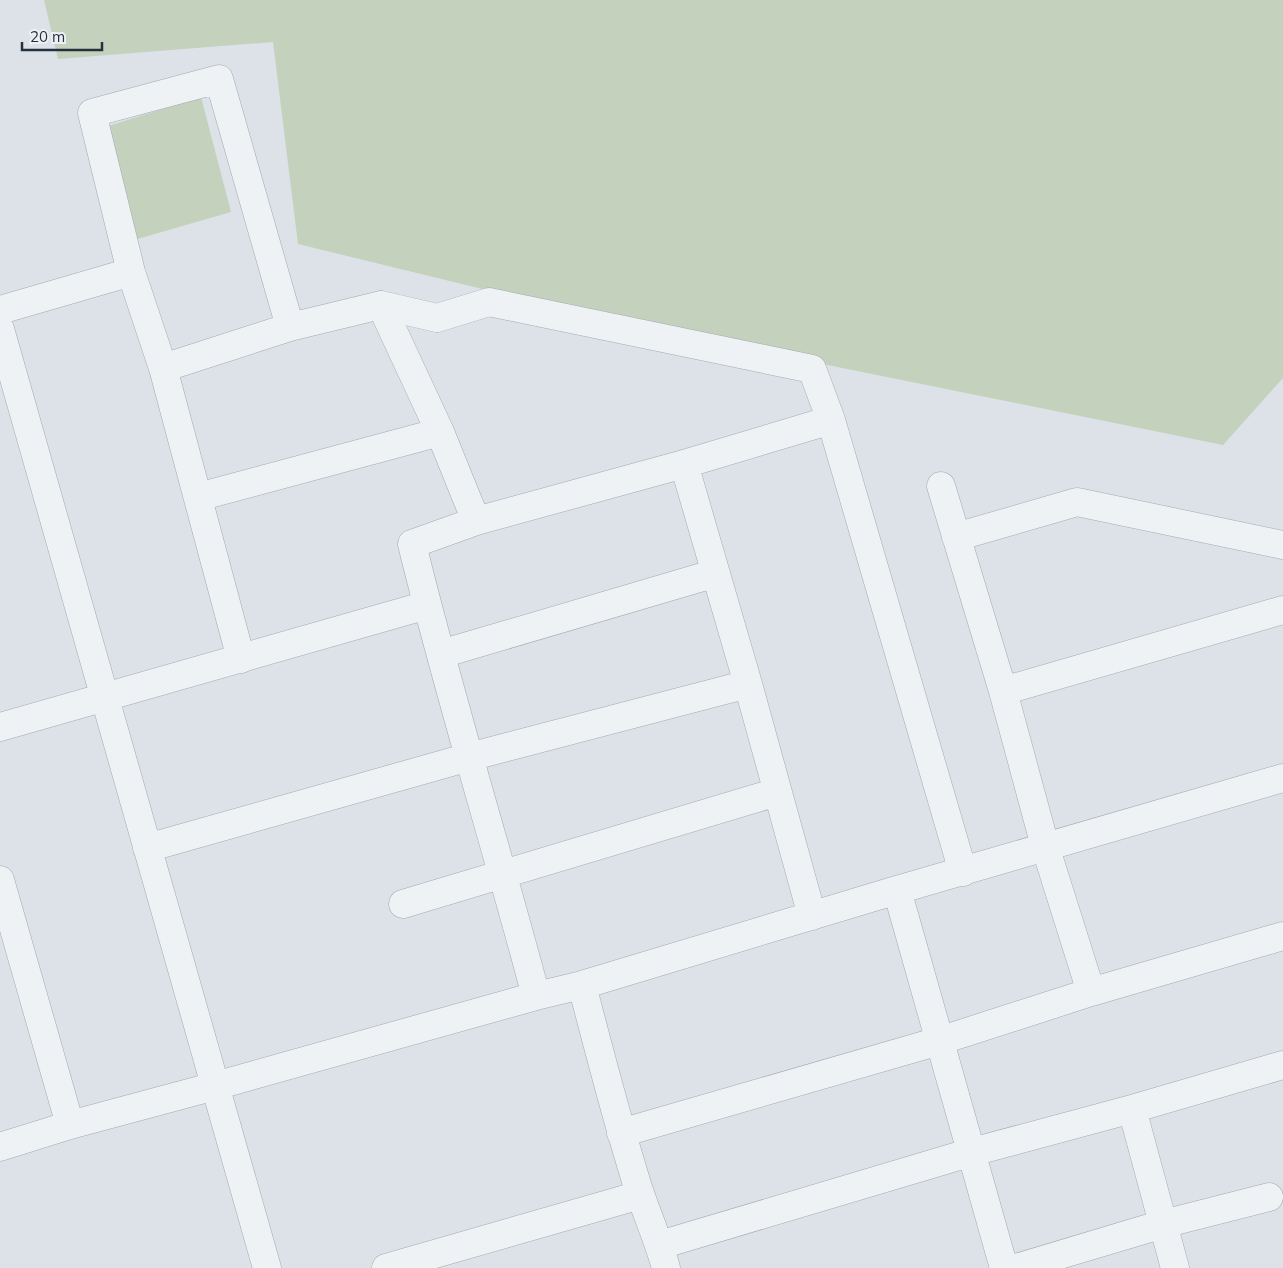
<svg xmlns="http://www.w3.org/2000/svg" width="1283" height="1268" font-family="Mulish,sans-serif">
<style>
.green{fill:#c4d1bd}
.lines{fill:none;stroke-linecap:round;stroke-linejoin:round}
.minor-casing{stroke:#a2a9b1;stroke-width:29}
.minor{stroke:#eff2f5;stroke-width:28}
</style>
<rect width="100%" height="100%" fill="#dce2e7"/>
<path class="green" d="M44 0H1283V378L1223 445 630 325 298 244 273 42 58 59Z
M201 97 231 212 134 240 105 127Z"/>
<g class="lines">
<g class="minor-casing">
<path id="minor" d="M131 272 163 368 241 659
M381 305 440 432 476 521
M0 310 131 272 92 113 219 79 290 327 381 305 437 318 489 302 812 369 831 420 963 872
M0 329 267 1268
M163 368 290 327
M684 464 748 684 812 916
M941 486 1003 691 1045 846 1091 992
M198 497 440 432
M956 537 1077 502 1283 545
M441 654 716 573
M1003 691 1283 610
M0 727 427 605
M147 848 469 757 748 684
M0 880 70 1125
M403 904 777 792
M582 985 897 890
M1132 1109 1175 1268
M621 1133 939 1041 1091 992 1283 936
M0 1147 70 1125 215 1086 536 996
M660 1245 972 1152 1132 1109 1283 1065
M386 1268 640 1195
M666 1268C658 1238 645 1211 636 1181 616 1116 599 1051 582 985L536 996C496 845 449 696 412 544L476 521 684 464 831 420
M1004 1268 897 890 1283 778
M1016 1268 1163 1224 1269 1197"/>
</g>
<use href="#minor" class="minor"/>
</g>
<path d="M22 42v8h80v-8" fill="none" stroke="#26313e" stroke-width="2.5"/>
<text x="30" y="42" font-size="15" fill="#26313e" stroke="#ecf0f5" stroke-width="4" paint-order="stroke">20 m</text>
</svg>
